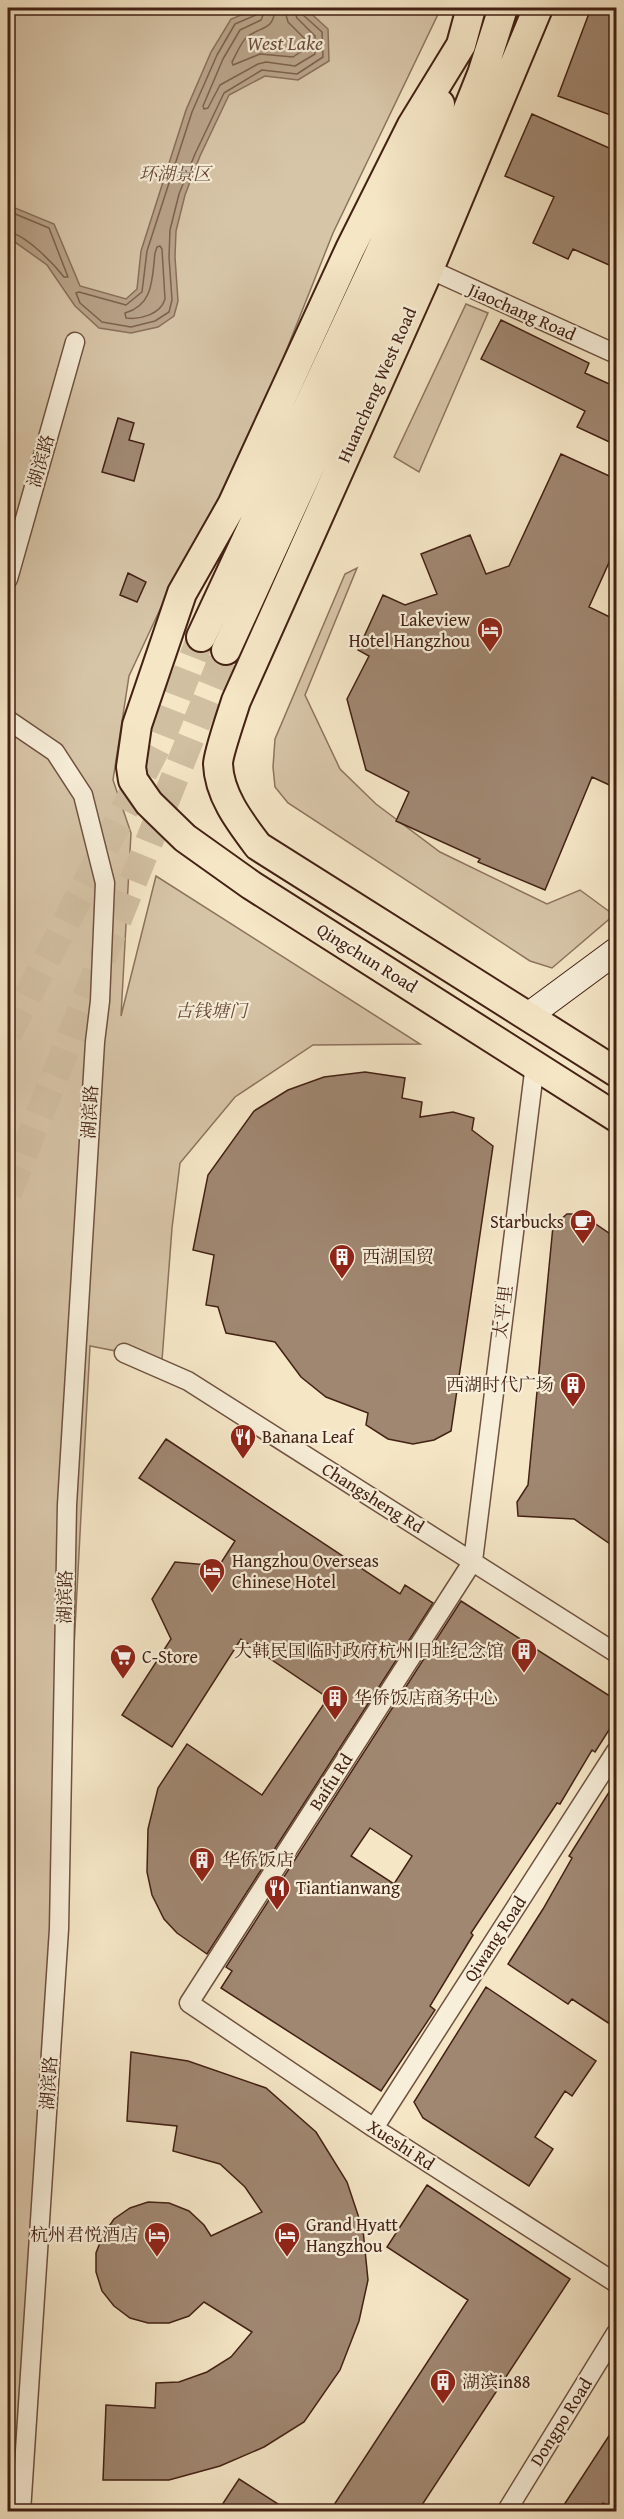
<svg xmlns="http://www.w3.org/2000/svg" width="624" height="2519" font-family="'Gentium Book Plus','Noto Serif SC',serif">
<style>
.green{fill:#d7c5a8;stroke:#8d735e;stroke-width:1.5}
.water{fill:#b8a389;stroke:#896f5a;stroke-width:1.5}
.lines{fill:none;stroke-linecap:round;stroke-linejoin:round}
.shore{stroke:#7e624e;stroke-width:1.5}
.building{fill:#a08771;stroke:#432114;stroke-width:1.5;fill-rule:evenodd}
.primary-tunnel{stroke:#d1bfa2;stroke-width:28;stroke-dasharray:28 14;stroke-linecap:butt}
.street-casing{stroke:#705240;stroke-width:21}
.secondary-casing{stroke:#432114;stroke-width:28}
.primary-casing{stroke:#432114;stroke-width:32}
.street{stroke:#f8efda;stroke-width:18}
.secondary{stroke:#f8efda;stroke-width:26}
.primary{stroke:#f5e6c6;stroke-width:28}
.labels{text-anchor:middle;stroke-width:4.5;stroke-linejoin:round;paint-order:stroke}
.park-label{font-size:18px;font-style:italic;fill:#684a39;stroke:#f8efda}
.street-label{font-size:18px;fill:#432114;stroke:#f8efda}
.poi-label{font-size:18px;fill:#432114;stroke:#f8efda;text-anchor:start}
.water-label{font-size:20px;font-style:italic;fill:#6c4e3d;stroke:#f8efda}
</style>
<rect width="100%" height="100%" fill="#f5e6c6"/>
<filter id="stains"><feTurbulence type="fractalNoise" baseFrequency=".00333" numOctaves="4"/><feColorMatrix values="0 0 0 0 .2 0 0 0 0 .09 0 0 0 0 .02 0 0 0 .5 -.17"/></filter>
<radialGradient id="worn" r=".72"><stop offset=".6" stop-color="#630" stop-opacity="0"/><stop offset="1" stop-color="#630" stop-opacity=".3"/></radialGradient>
<path class="green" d="M8 8H441L333 233 236 477 170 588 129 676 113 780 131 833 121 1016 156 876 420 1044 313 1045 235 1097 180 1163 172 1228 162 1360 90 1346 59 1929 21 2511H8Z
M466 304 488 313 419 472 394 457Z
M357 568 305 695 340 769 376 804 440 852 547 904 580 890 614 915 552 968 530 961 288 803 275 787 273 767 275 739 345 574Z"/>
<path class="water" d="M259 8H305L328 29 329 61 298 80 265 76 229 95 200 156 185 195 176 231 175 257 178 301 174 316 158 327 131 333 99 328 75 306 47 265 8 237V205L54 224 80 286 126 299 137 289 141 251 186 110 211 52 231 19Z"/>
<g class="lines">
<path class="shore" d="M259 8 256 15 235 24 217 55 192 112 147 251 142 292 126 305 79 292 76 293 80 303 102 322 131 327 155 321 169 312 172 300 169 257 170 230 179 194 195 154 224 93 262 70 297 74 323 57 322 32 302 14 301 8
M266 8 261 20 240 30 223 59 203 106 204 109 208 108 220 85 258 64 266 62 295 66 315 54V36L297 18 293 8
M275 8C274 31 261 26 247 37 241 42 236 55 232 62L233 65 260 54 293 57 305 49 306 40 288 22 284 8
M8 211 49 228 68 277H64C53 263 25 234 8 232
M160 246 162 249 165 299C161 314 140 320 126 318L125 313C154 305 152 278 155 253L157 247Z"/>
</g>
<path class="building" d="M591 8 616 16V117L558 96Z
M532 114 616 151V268L573 249 568 259 533 243 554 197 505 176Z
M501 320 589 363 585 373 616 387V445L577 427 585 411 481 359Z
M118 418 134 423 129 440 144 444 134 481 102 472Z
M561 454 616 479V547L589 607 616 620V788L592 777 545 890 478 862 480 859 396 821 409 792 366 770 347 699 369 656 358 650 383 595 405 605 437 594 421 554 470 535 486 574 509 566Z
M128 573 146 582 137 602 120 595Z
M365 1072 405 1078 402 1098 422 1102 420 1117 453 1112 474 1118 472 1130 493 1146 451 1431 434 1440 413 1444 388 1439 366 1425 368 1413 326 1397 301 1377 275 1342 226 1333 218 1307 206 1305 214 1255 193 1250 208 1175 254 1111 288 1090 324 1077Z
M567 1214H581L616 1238V1342L611 1338 610 1473 616 1478V1548L574 1519 518 1516 517 1502 528 1485 553 1226Z
M166 1439 400 1594 405 1585 433 1603 207 1954 177 1933 164 1919 152 1895 147 1872 148 1829 158 1788 187 1744 262 1795 328 1698 241 1639 172 1747 122 1715 171 1639 152 1599 175 1562 219 1566 235 1541 139 1478Z
M461 1601 616 1700V1719L595 1752 592 1750 560 1804 557 1803 471 1933 473 1935 430 2006 435 2010 381 2091 221 1988 232 1971 226 1967ZM370 1828 412 1856 394 1884 351 1856Z
M616 1781V2028L572 1999 568 2004 508 1964 543 1909 572 1858 569 1856Z
M486 1987 596 2061 572 2096 565 2091 535 2137 553 2149 529 2186 423 2118 414 2102Z
M131 2052 188 2061 266 2088 316 2132 347 2182 363 2230 368 2280 359 2321 340 2370 304 2422 264 2447 220 2466 169 2480H103L106 2405 155 2408 156 2383 179 2382 207 2372 231 2357 252 2332 204 2302 189 2316 169 2323H148L130 2318 114 2306 102 2291 96 2272V2253L103 2235 114 2219 130 2208 148 2202 169 2203 189 2211 204 2225 211 2236 262 2212 245 2187 220 2164 173 2151 177 2126 127 2121Z
M427 2185 570 2279 418 2511H330L468 2300 387 2247Z
M616 2425V2511L603 2503 598 2511H560Z
M239 2479 289 2511H218Z"/>
<g class="lines">
<path class="primary-tunnel" d="M8 1034 162 737 201 637
M8 1193 226 650"/>
<g class="street-casing">
<path id="street" d="M429 269 616 354
M8 579 75 342
M8 720 55 752 83 795 105 883 100 1001 95 1042 67 1505 59 1929 21 2512
M535 1064 473 1561 189 2003 374 2128 616 2283
M124 1353 188 1381 616 1653
M374 2128 616 1751
M506 2512 616 2333"/>
</g>
<g class="secondary-casing">
<path id="secondary" d="M528 1016 616 951"/>
</g>
<g class="primary-casing">
<path id="primary" d="M471 8 461 45 412 125 350 249 232 505 182 593 137 725 131 767 133 780 149 803 185 838 251 885 616 1117
M538 8 429 269 236 701C232 714 218 754 218 764 219 795 240 822 258 846L616 1072
M201 637 402 205 440 104
M226 650 428 209 482 74 503 8"/>
</g>
<use href="#street" class="street"/>
<use href="#secondary" class="secondary"/>
<use href="#primary" class="primary"/>
</g>
<defs>
<g id="hotel-pin" transform="scale(1.35)"><path d="M0 17L-7.5 6A9.5 9.5 0 1 1 7.5 6Z" fill="#8f2418" stroke="#f8efda"/><path d="M-6-4.5h1.5V1H6V5H4.5V3h-9V5H-6ZM-4 0a1.8 1.8 0 1 1 3.6 0ZM.5 0V-2.5h3Q6-2.5 6 0Z" fill="#fff"/></g>
<g id="cafe-pin" transform="scale(1.35)"><path d="M0 17L-7.5 6A9.5 9.5 0 1 1 7.5 6Z" fill="#8f2418" stroke="#f8efda"/><path d="M-5.5-4.5H6V0H3Q3 3.5 0 3.5H-2.5Q-5.5 3.5-5.5 0ZM3-3.2v2h1.7v-2ZM-6 4.5H4V6H-6Z" fill="#fff"/></g>
<g id="building-pin" transform="scale(1.35)"><path d="M0 17L-7.5 6A9.5 9.5 0 1 1 7.5 6Z" fill="#8f2418" stroke="#f8efda"/><path d="M-4-6H4V6H1V3H-1V6H-4ZM-2.5-4.3h1.7v1.8h-1.7ZM.8-4.3h1.7v1.8H.8ZM-2.5-1h1.7V.8h-1.7ZM.8-1h1.7V.8H.8Z" fill="#fff"/></g>
<g id="restaurant-pin" transform="scale(1.35)"><path d="M0 17L-7.5 6A9.5 9.5 0 1 1 7.5 6Z" fill="#8f2418" stroke="#f8efda"/><path d="M-5-6h1v4h1v-4h1v4h1v-4h1v5L-1.5 .5V6h-2V.5L-5-1ZM5-6V6H3V1.5H1.5Q1.5-4 5-6Z" fill="#fff"/></g>
<g id="supermarket-pin" transform="scale(1.35)"><path d="M0 17L-7.5 6A9.5 9.5 0 1 1 7.5 6Z" fill="#8f2418" stroke="#f8efda"/><path d="M-6-5.5h2.5l.6 2H6L4.5 2H-2.5L-4.4-4H-6ZM-1.5 3.2a1.3 1.3 0 1 0 .1 0ZM3 3.2a1.3 1.3 0 1 0 .1 0Z" fill="#fff"/></g>
</defs>
<g fill-rule="evenodd">
<use href="#hotel-pin" x="490" y="630"/>
<use href="#cafe-pin" x="583" y="1222"/>
<use href="#building-pin" x="342" y="1257"/>
<use href="#building-pin" x="573" y="1385"/>
<use href="#restaurant-pin" x="243" y="1437"/>
<use href="#hotel-pin" x="212" y="1571"/>
<use href="#building-pin" x="524" y="1651"/>
<use href="#supermarket-pin" x="123" y="1657"/>
<use href="#building-pin" x="335" y="1698"/>
<use href="#building-pin" x="202" y="1860"/>
<use href="#restaurant-pin" x="277" y="1888"/>
<use href="#hotel-pin" x="157" y="2235"/>
<use href="#hotel-pin" x="287" y="2235"/>
<use href="#building-pin" x="443" y="2382"/>
</g>
<g class="labels">
<g class="park-label">
<text x="175" y="180">环湖景区</text>
<text x="211" y="1017">古钱塘门</text>
</g>
<g class="street-label">
<text transform="translate(522 312) rotate(24)" y="6">Jiaochang Road</text>
<text transform="translate(377 385) rotate(-66)" y="6">Huancheng West Road</text>
<text transform="translate(41 461) rotate(-74)" y="6">湖滨路</text>
<text transform="translate(367 958) rotate(32)" y="6">Qingchun Road</text>
<text transform="translate(90 1112) rotate(-87)" y="6">湖滨路</text>
<text transform="translate(503 1312) rotate(-83)" y="6">太平里</text>
<text transform="translate(373 1498) rotate(32)" y="6">Changsheng Rd</text>
<text transform="translate(65 1597) rotate(-89)" y="6">湖滨路</text>
<text transform="translate(331 1782) rotate(-57)" y="6">Baifu Rd</text>
<text transform="translate(495 1939) rotate(-57)" y="6">Qiwang Road</text>
<text transform="translate(49 2083) rotate(-86)" y="6">湖滨路</text>
<text transform="translate(401 2145) rotate(33)" y="6">Xueshi Rd</text>
<text transform="translate(561 2422) rotate(-58)" y="6">Dongpo Road</text>
</g>
<g class="poi-label">
<text x="470" y="626" text-anchor="end">Lakeview<tspan x="470" dy="21">Hotel Hangzhou</tspan></text>
<text x="564" y="1228" text-anchor="end">Starbucks</text>
<text x="362" y="1263">西湖国贸</text>
<text x="554" y="1391" text-anchor="end">西湖时代广场</text>
<text x="262" y="1443">Banana Leaf</text>
<text x="232" y="1567">Hangzhou Overseas<tspan x="232" dy="21">Chinese Hotel</tspan></text>
<text x="504" y="1657" text-anchor="end">大韩民国临时政府杭州旧址纪念馆</text>
<text x="142" y="1663">C-Store</text>
<text x="354" y="1704">华侨饭店商务中心</text>
<text x="222" y="1866">华侨饭店</text>
<text x="296" y="1894">Tiantianwang</text>
<text x="306" y="2231">Grand Hyatt<tspan x="306" dy="21">Hangzhou</tspan></text>
<text x="138" y="2241" text-anchor="end">杭州君悦酒店</text>
<text x="462" y="2388">湖滨in88</text>
</g>
<g class="water-label">
<text x="285" y="50">West Lake</text>
</g>
</g>
<rect width="624" height="2519" fill="none" stroke="#f5e6c6" stroke-width="30"/>
<rect x="9" y="9" width="606" height="2501" fill="none" stroke="#432114" stroke-width="3"/>
<rect x="15" y="15" width="594" height="2489" fill="none" stroke="#432114" stroke-width="1.5"/>
<rect width="100%" height="100%" filter="url(#stains)"/>
<rect width="100%" height="100%" fill="url(#worn)"/>
</svg>
